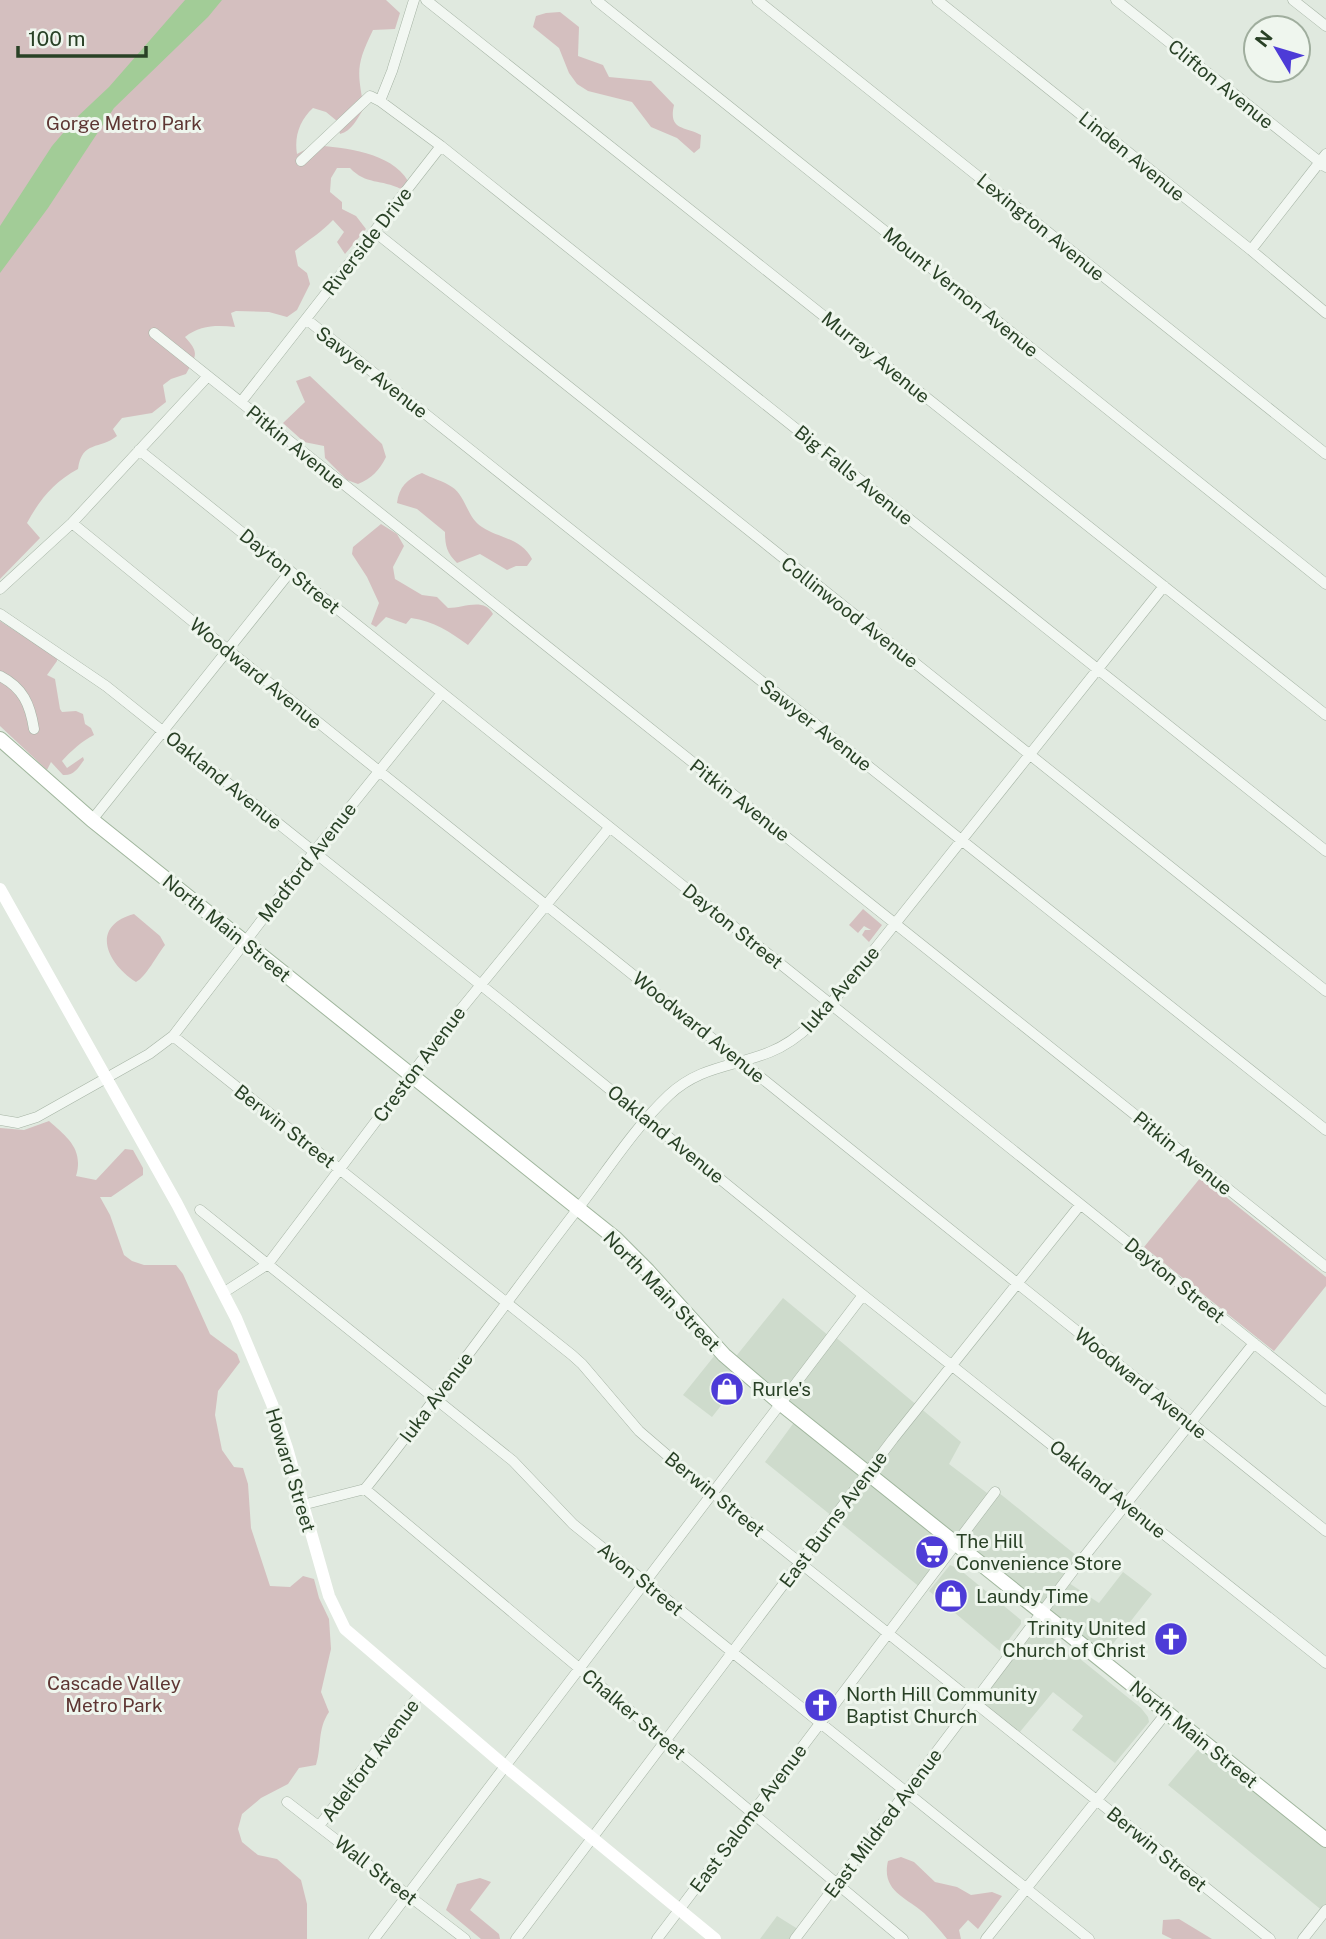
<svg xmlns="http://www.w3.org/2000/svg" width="1326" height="1939" font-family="'Public Sans',sans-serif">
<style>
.built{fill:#cedbcc}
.green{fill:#d4bfbf}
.water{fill:#a2cc97}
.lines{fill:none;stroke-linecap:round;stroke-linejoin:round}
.minor-casing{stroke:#a5b3a4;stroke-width:11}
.primary-casing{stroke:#a0b69d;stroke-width:16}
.minor{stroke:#f2f7f2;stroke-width:10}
.secondary{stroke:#fff;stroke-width:12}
.primary{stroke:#fff;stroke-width:14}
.labels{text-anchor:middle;stroke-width:6;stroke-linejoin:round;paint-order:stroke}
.street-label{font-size:19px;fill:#294126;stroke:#eff6ee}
.park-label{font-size:19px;fill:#5e3633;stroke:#eff6ee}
.poi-label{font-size:19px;fill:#294126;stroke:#eff6ee;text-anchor:start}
</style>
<rect width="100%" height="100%" fill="#e0e9df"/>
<path class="built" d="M783 1298 829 1336 780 1400 733 1360Z
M833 1335 961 1442 949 1464 987 1493 993 1488 1082 1560 1066 1581 1099 1603 1123 1572 1152 1594 1101 1659 955 1543 921 1588 765 1462 798 1417 780 1403Z
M719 1350 746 1374 712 1417 683 1395Z
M950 1565 959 1569 1021 1620V1624L1000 1651 929 1591Z
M1043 1629 1141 1708 1148 1717 1149 1722 1115 1763 1072 1730 1083 1716 1053 1692 1019 1733 982 1702 981 1698 1033 1630Z
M1204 1742 1326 1840V1910L1324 1912 1168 1785Z
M777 1916 801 1931 795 1939H760Z"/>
<path class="green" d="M0 0H386L400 13 395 29 373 30C356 65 357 71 364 108 357 119 352 131 340 134L337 121 326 112 313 108C300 120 294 136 297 154L314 145C345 148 391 152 408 181L401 189C381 179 366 185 350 168H337L331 178 330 192 342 202V209L356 216 366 229 345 254 337 242 344 232 333 220C322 232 308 240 295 251L298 266 307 273 310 284 297 310 287 317 269 312 236 311 231 313 235 327C217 325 200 325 185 337 200 353 196 356 186 374L171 379 163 385 166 402 152 413 122 418 113 429 117 436C100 450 82 440 78 469 54 482 40 499 27 523L40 538 0 579Z
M560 12 579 27 578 56 603 65 609 77 651 81 674 105C668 131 685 126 701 135L700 148 694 153 677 138 651 127 632 102 588 91 577 84 569 73 559 48 533 27 536 16 546 13Z
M310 376 382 444 386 457C379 471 372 478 358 484L347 480 325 458 324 446 304 442 283 423 305 402 296 381Z
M422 473C431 478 444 481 452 487 466 496 467 518 482 527 498 538 521 538 532 559L527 566H516L507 570 480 554 457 563C447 553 445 546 445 532L417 509 397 503C399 487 407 479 422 473Z
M381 524 397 534 404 546 393 567 395 579 422 595 437 597 448 608C464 608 484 597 493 614L468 645C450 632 434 621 411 618L406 624 386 617 376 627 371 624 379 603 367 577 352 554 353 547Z
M0 621 57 658V661L47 675 55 679 60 709 62 712 76 711 83 714 85 724 91 728 94 735C83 740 70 752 62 761L67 768 83 757 84 760C78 768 74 776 63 775L51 762 47 770 0 726Z
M863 909 882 925 869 942 862 935 865 930H871L864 926 858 933 849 925Z
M134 914 160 936 165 945C157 955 146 977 136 982 106 963 90 926 134 914Z
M49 1121C67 1137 84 1149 76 1176L96 1180 125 1149 133 1150 143 1168V1175L111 1197H100L110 1215 124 1255 132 1261 144 1265H176L183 1274 210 1334 237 1354 240 1362 218 1391 215 1415 222 1450 234 1467 243 1468 248 1484 251 1528 270 1586 290 1587 303 1576 314 1579 319 1598 329 1619 331 1649 321 1692 329 1712C317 1730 322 1745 316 1765L299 1768 288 1784 261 1798 242 1814 238 1829 242 1842 258 1855 277 1859 301 1880 307 1904V1939H0V1128L24 1130Z
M1201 1177 1326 1277V1286L1274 1351 1144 1247Z
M901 1857 914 1862 935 1882 957 1887 971 1895 992 1892 1002 1896 978 1929 968 1920 959 1930 961 1939H947C940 1930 932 1921 924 1913 906 1897 881 1891 888 1861Z
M480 1878 491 1882 470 1910 499 1934 500 1939H481L446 1910 457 1884Z
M1179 1919 1212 1939H1172L1162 1934 1163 1920Z"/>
<path class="water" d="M185 0H222L208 17 114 108 48 208 0 273V226L52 146 75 119 109 87Z"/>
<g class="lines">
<g class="minor-casing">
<path id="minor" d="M426 0 1326 715
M596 0 1326 584
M757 0 1326 454
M937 0 1251 250 1326 313
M1116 0 1326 167
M1293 0 1326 26
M380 101 392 71 414 0
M301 161 370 96 380 101 441 146 1326 851
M375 232 1326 991
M1251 250 1326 154
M306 319 1326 1130
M154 333 1326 1267
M241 402 441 146
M139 450 1326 1401
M72 523 202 629 1326 1531
M0 589 72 523 208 376
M0 614 106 686 506 1005 863 1295 1326 1663
M0 676C23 688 30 704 34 729
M92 820 290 572
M173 1036 572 1355 582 1364 639 1431 689 1474 1270 1939
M0 1120 18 1123 37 1117 149 1054 173 1036 314 852 442 693
M200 1210 513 1461 573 1524 1089 1939
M223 1293 268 1264 457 1014 609 828
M365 1489 903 1939
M302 1505 365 1489C438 1398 505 1303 576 1211 606 1173 633 1129 669 1095 700 1066 733 1067 770 1052 805 1038 828 1007 851 979L1164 586
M287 1802 465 1939
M319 1826 420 1694
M374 1939 863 1295
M516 1939 893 1439 1080 1205
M657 1939 995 1492
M795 1939 1076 1567 1254 1343
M986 1939 1167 1712
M1303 1939 1326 1910"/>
</g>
<g class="primary-casing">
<path id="primary" d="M0 739 92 820 615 1238 648 1271 724 1355 780 1403 1326 1840"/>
</g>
<use href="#minor" class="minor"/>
<path class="secondary" d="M0 889 177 1204 236 1318 272 1404 287 1448 329 1596 345 1629 505 1766 715 1939"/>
<use href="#primary" class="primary"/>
</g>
<defs>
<g id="shop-disc" transform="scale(1.75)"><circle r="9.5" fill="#4d3bd7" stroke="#eff6ee"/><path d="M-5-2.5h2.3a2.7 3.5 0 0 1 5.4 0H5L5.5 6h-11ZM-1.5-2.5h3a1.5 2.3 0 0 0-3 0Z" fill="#fff"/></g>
<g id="supermarket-disc" transform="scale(1.75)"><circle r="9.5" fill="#4d3bd7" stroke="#eff6ee"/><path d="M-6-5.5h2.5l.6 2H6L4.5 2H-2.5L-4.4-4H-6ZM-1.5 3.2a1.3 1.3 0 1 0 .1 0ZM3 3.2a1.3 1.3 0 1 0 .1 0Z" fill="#fff"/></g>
<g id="church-disc" transform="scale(1.75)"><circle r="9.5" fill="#4d3bd7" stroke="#eff6ee"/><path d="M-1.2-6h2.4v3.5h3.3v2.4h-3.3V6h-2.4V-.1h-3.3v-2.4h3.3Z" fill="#fff"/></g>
</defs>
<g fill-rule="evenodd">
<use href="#shop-disc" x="727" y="1389"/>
<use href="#supermarket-disc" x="932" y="1552"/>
<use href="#shop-disc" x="951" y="1596"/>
<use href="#church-disc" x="1171" y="1639"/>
<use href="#church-disc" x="821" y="1705"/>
</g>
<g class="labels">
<g class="street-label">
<text transform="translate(1221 84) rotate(39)" y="7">Clifton Avenue</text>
<text transform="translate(1132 156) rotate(39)" y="7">Linden Avenue</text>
<text transform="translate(1041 227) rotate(39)" y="7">Lexington Avenue</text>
<text transform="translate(367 241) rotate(-52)" y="7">Riverside Drive</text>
<text transform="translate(961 292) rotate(39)" y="7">Mount Vernon Avenue</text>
<text transform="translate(876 357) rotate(39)" y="7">Murray Avenue</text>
<text transform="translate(372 372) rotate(38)" y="7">Sawyer Avenue</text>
<text transform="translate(296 447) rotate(39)" y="7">Pitkin Avenue</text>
<text transform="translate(854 475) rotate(39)" y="7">Big Falls Avenue</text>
<text transform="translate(290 571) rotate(39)" y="7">Dayton Street</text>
<text transform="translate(850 612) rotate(38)" y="7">Collinwood Avenue</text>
<text transform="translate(256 673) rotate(39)" y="7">Woodward Avenue</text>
<text transform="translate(816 725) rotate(38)" y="7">Sawyer Avenue</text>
<text transform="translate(224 780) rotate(39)" y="7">Oakland Avenue</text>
<text transform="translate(740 800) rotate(38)" y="7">Pitkin Avenue</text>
<text transform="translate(307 862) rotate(-52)" y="7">Medford Avenue</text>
<text transform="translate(733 926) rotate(39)" y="7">Dayton Street</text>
<text transform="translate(227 928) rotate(39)" y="7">North Main Street</text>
<text transform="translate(840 989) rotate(-49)" y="7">Iuka Avenue</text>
<text transform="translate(699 1027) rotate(39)" y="7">Woodward Avenue</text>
<text transform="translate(419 1064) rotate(-53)" y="7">Creston Avenue</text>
<text transform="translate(285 1126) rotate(38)" y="7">Berwin Street</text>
<text transform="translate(666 1134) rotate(39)" y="7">Oakland Avenue</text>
<text transform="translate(1183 1153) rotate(39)" y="7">Pitkin Avenue</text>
<text transform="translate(1175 1280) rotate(39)" y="7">Dayton Street</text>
<text transform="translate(662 1291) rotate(46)" y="7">North Main Street</text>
<text transform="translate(1141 1383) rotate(39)" y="7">Woodward Avenue</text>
<text transform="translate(436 1397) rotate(-53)" y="7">Iuka Avenue</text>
<text transform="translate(291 1470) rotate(73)" y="7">Howard Street</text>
<text transform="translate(1108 1489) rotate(39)" y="7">Oakland Avenue</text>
<text transform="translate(715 1494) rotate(39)" y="7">Berwin Street</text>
<text transform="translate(833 1519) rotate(-53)" y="7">East Burns Avenue</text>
<text transform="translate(641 1579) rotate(39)" y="7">Avon Street</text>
<text transform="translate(634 1714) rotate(40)" y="7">Chalker Street</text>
<text transform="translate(1194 1734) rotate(39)" y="7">North Main Street</text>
<text transform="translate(370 1760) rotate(-53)" y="7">Adelford Avenue</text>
<text transform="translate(748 1818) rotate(-53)" y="7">East Salome Avenue</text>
<text transform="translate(883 1823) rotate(-53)" y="7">East Mildred Avenue</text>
<text transform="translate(1157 1849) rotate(39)" y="7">Berwin Street</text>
<text transform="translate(376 1870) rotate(38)" y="7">Wall Street</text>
</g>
<g class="park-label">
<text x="124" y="130">Gorge Metro Park</text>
<text x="114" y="1690">Cascade Valley<tspan x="114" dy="22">Metro Park</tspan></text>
</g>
<g class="poi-label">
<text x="752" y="1396">Rurle's</text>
<text x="956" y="1548">The Hill<tspan x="956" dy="22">Convenience Store</tspan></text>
<text x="976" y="1603">Laundy Time</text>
<text x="1146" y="1635" text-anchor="end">Trinity United<tspan x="1146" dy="22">Church of Christ</tspan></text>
<text x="846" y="1701">North Hill Community<tspan x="846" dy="22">Baptist Church</tspan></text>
</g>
</g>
<g transform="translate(1277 49) rotate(308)"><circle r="33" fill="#eff6ee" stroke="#a0ae9e" stroke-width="2"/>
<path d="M0-5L12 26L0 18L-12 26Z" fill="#4d3bd7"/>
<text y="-10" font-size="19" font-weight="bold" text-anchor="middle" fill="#294126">N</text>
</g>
<path d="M18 46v10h128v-10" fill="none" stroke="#294126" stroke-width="3.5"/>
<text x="28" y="46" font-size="21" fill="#294126" stroke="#eff6ee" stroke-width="5" paint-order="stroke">100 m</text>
</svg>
